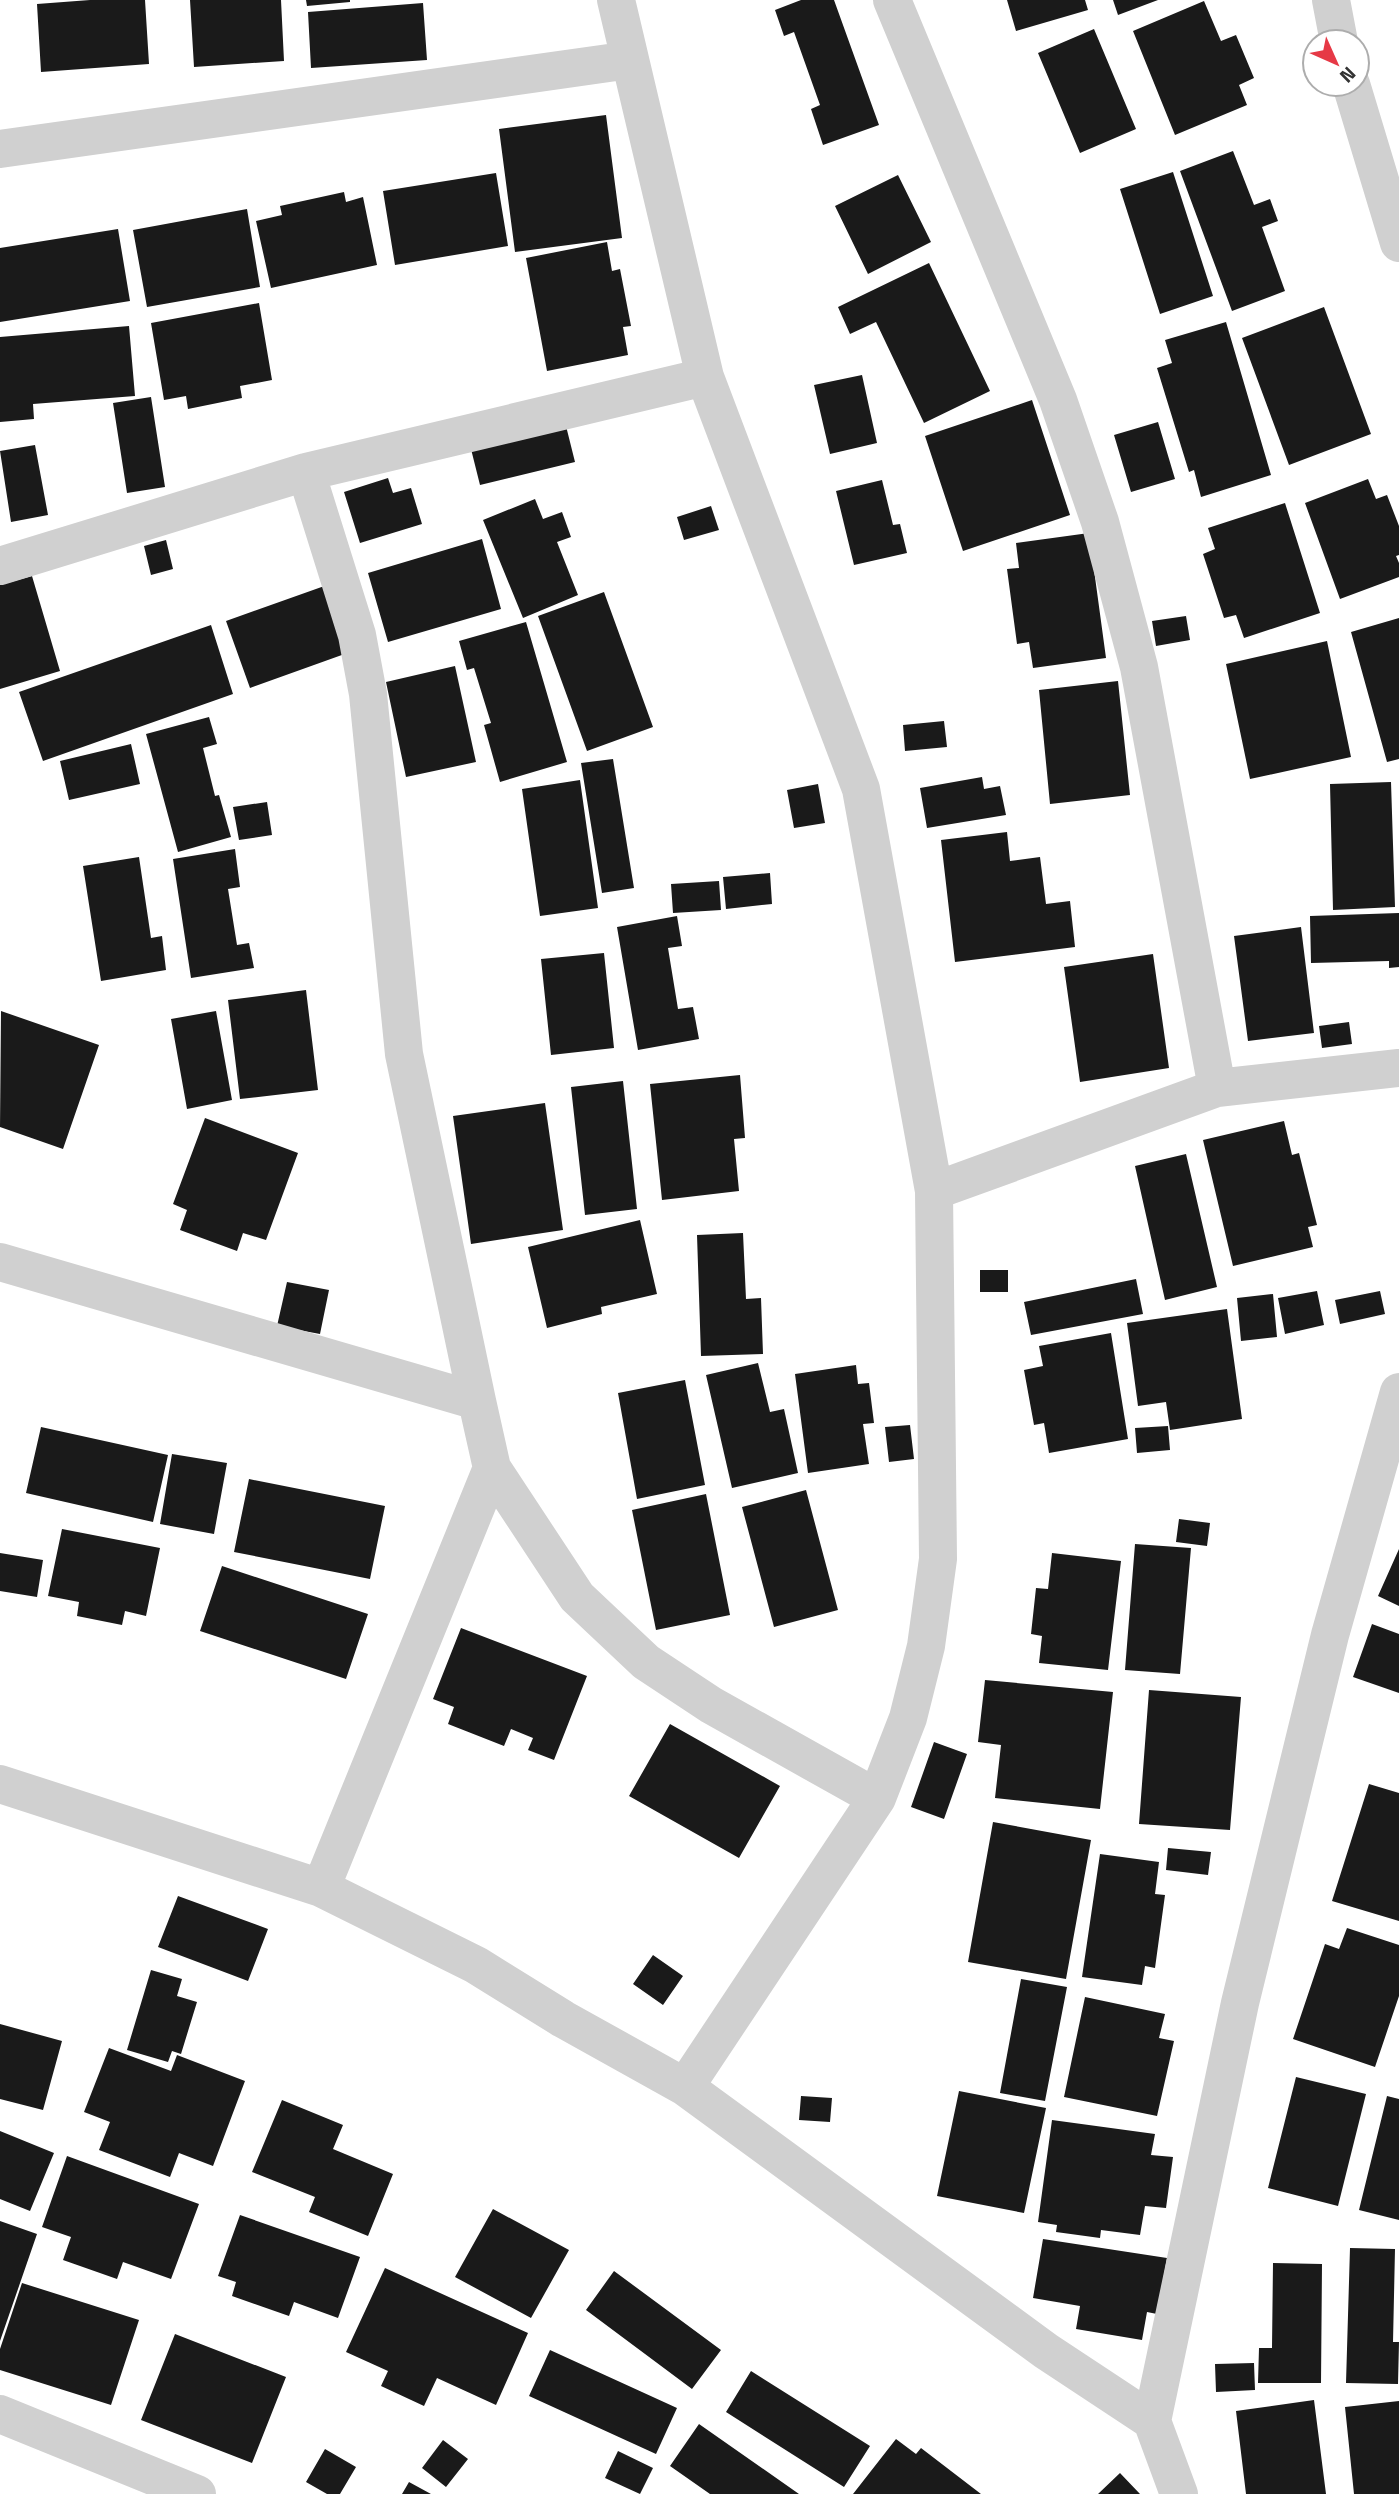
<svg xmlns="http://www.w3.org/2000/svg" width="1399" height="2494" font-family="'Titillium Web',sans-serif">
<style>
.building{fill:#1a1a1a}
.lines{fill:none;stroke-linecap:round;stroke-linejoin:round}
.street{stroke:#d0d0d0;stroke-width:38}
</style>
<rect width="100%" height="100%" fill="#fff"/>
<path class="building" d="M90 0H145L149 64 41 72 37 4Z
M190 0H281L284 61 194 67Z
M306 0H350V2L307 6Z
M801 0H834L879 125 823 145 811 109 820 105 794 32 784 36 775 10Z
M1007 0H1085L1088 10 1016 31Z
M1113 0H1158L1118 15Z
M1204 1 1221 41 1236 35 1254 78 1239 85 1247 105 1175 135 1133 31Z
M423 3 427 60 311 68 308 12Z
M1094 29 1136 129 1080 153 1038 53Z
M606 115 622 238 515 252 499 129Z
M1233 151 1254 205 1270 199 1278 221 1262 227 1285 291 1232 311 1180 171Z
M1173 172 1213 296 1160 314 1120 189Z
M496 173 508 246 395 265 383 191Z
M898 175 931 242 868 274 835 206Z
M344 192 346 202 363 197 377 265 271 288 256 221 282 215 280 206Z
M247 209 260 287 147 307 133 230Z
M118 229 130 301 0 322V248Z
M607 242 612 271 620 269 631 326 623 327 628 355 547 371 526 258Z
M929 263 990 391 924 423 876 322 850 334 838 307Z
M259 303 272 380 240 386 242 398 188 409 186 396 164 400 151 323Z
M1324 307 1371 434 1289 465 1242 338Z
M1226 322 1271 475 1201 497 1194 470 1189 472 1157 368 1172 363 1165 340Z
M129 326 135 396 33 404 34 419 0 422V337Z
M862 375 877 443 830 454 814 385Z
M151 397 165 487 127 493 113 403Z
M1032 400 1070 515 963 551 925 436Z
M564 418 575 462 480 485 469 441Z
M1158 422 1175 479 1131 492 1114 435Z
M35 445 48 515 11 522 0 451Z
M388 478 393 493 411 488 422 524 360 543 344 492Z
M1368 479 1376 499 1387 495 1399 526V555L1396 556 1399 563V577L1340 599 1305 503Z
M882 480 893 525 900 524 907 553 854 565 836 491Z
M535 499 543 519 562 512 571 537 557 542 578 595 523 618 483 520Z
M1285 503 1320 613 1244 638 1236 615 1224 618 1203 554 1215 549 1208 528Z
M711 506 719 530 684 540 677 517Z
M1089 533 1106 658 1033 668 1029 642 1017 644 1007 569 1019 568 1016 543Z
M482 539 501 609 388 642 368 573Z
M166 540 173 569 151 575 144 546Z
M32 576 60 671 0 689V585Z
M330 584 353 651 250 688 226 621Z
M604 592 653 727 587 751 538 616Z
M1186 616 1190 640 1156 646 1152 621Z
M1399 618V759L1387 762 1351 632Z
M526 622 567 762 500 782 484 725 491 723 474 668 467 670 459 641Z
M211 625 233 694 43 761 19 692Z
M1327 641 1351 757 1250 779 1226 664Z
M455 666 476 762 406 777 386 682Z
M1118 681 1130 795 1050 804 1039 690Z
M209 717 217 744 203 748 215 796 219 795 231 837 178 852 146 734Z
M944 721 947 747 905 751 903 725Z
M131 744 140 784 69 800 60 761Z
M613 759 634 888 602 893 581 763Z
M982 777 984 789 1000 786 1006 815 927 828 920 788Z
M580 780 598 908 540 916 522 789Z
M1391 782 1395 907 1333 910 1330 784Z
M818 784 825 823 794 828 787 790Z
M267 802 272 835 239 840 233 807Z
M1007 832 1010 861 1040 857 1046 904 1070 901 1075 947 955 962 941 840Z
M235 849 240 887 228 889 237 945 249 943 254 968 191 978 173 859Z
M139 857 151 938 162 936 166 970 101 981 83 866Z
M770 873 772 904 726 909 723 877Z
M719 881 721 910 673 913 671 884Z
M1399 913V967L1389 968V961L1311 963 1310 916Z
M677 916 682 946 668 948 678 1009 693 1007 699 1039 638 1050 617 927Z
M1301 927 1314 1033 1248 1041 1234 936Z
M604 953 614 1048 551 1055 541 959Z
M1153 954 1169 1068 1080 1082 1064 967Z
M306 990 318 1090 240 1099 228 1000Z
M1 1011 99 1045 63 1149 0 1127Z
M216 1011 232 1100 187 1109 171 1019Z
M1349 1022 1352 1044 1322 1048 1319 1026Z
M740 1075 745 1138 734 1139 739 1191 662 1200 650 1084Z
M623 1081 637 1209 585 1215 571 1087Z
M545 1103 563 1230 471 1244 453 1116Z
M205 1118 298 1153 266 1240 243 1233 237 1251 180 1230 187 1210 173 1204Z
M1284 1121 1292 1155 1299 1153 1317 1225 1308 1227 1313 1247 1233 1266 1203 1140Z
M1186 1154 1217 1287 1165 1300 1135 1166Z
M640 1220 657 1294 601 1307 602 1314 547 1328 528 1247Z
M743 1233 746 1299 761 1298 763 1354 701 1356 697 1235Z
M980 1270H1008V1292H980Z
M1136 1279 1143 1314 1031 1335 1024 1302Z
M287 1282 329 1290 320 1334 277 1326Z
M1317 1291 1324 1325 1285 1334 1278 1298Z
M1380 1291 1385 1314 1340 1324 1335 1300Z
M1273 1294 1277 1337 1241 1341 1237 1298Z
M1227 1309 1242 1419 1170 1430 1166 1402 1138 1406 1127 1323Z
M1111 1333 1128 1439 1049 1453 1044 1423 1034 1425 1024 1370 1043 1366 1039 1346Z
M758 1363 770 1412 784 1409 798 1473 732 1488 706 1375Z
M856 1365 858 1384 869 1383 874 1423 863 1424 869 1464 808 1473 795 1374Z
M685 1380 705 1485 637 1499 618 1393Z
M910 1425 914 1459 889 1462 885 1427Z
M1168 1426 1170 1450 1137 1453 1135 1428Z
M41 1427 168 1455 153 1522 26 1493Z
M172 1454 227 1463 214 1534 160 1524Z
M249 1479 385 1506 370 1579 234 1552Z
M806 1490 838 1610 774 1627 742 1507Z
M706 1494 730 1615 656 1630 632 1510Z
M1179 1519 1210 1523 1207 1546 1176 1542Z
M62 1529 160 1548 146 1616 125 1611 122 1625 77 1616 79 1602 48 1596Z
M1135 1544 1191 1548 1180 1674 1125 1670Z
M1399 1549V1606L1378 1596Z
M0 1553 43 1560 37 1597 0 1591Z
M1052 1553 1121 1561 1108 1670 1039 1663 1042 1636 1031 1634 1036 1588 1048 1589Z
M222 1566 368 1614 346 1679 200 1631Z
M1372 1624 1399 1634V1693L1353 1677Z
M461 1628 587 1676 554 1760 528 1750 533 1738 511 1729 504 1746 448 1724 454 1707 433 1699Z
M985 1680 1113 1692 1100 1809 995 1798 1001 1745 978 1742Z
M1149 1690 1241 1697 1230 1830 1139 1824Z
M670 1724 780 1786 739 1858 629 1796Z
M934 1742 967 1754 944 1819 911 1807Z
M1369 1784 1399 1793V1921L1332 1901Z
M993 1822 1091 1840 1066 1979 968 1962Z
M1168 1848 1211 1852 1208 1875 1166 1870Z
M1100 1854 1159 1862 1155 1894 1165 1895 1155 1968 1145 1966 1142 1985 1082 1977Z
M178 1896 268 1929 248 1981 158 1947Z
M1347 1928 1399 1945V1996L1375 2067 1293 2039 1325 1944 1339 1949Z
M653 1955 683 1976 663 2005 633 1984Z
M151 1970 182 1979 177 1996 197 2002 181 2054 172 2051 168 2062 127 2050Z
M1021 1979 1067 1987 1045 2101 1000 2093Z
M1085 1997 1165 2014 1159 2038 1174 2041 1157 2116 1064 2097Z
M0 2024 62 2041 43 2110 0 2099Z
M109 2048 171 2071 177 2055 245 2081 213 2166 179 2153 170 2177 99 2150 110 2122 84 2112Z
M1296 2077 1366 2094 1338 2206 1268 2188Z
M959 2091 1046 2108 1024 2213 937 2196Z
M801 2096 832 2098 830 2122 799 2120Z
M1387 2096 1399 2099V2220L1359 2210Z
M282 2100 343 2125 333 2149 393 2174 368 2236 309 2212 315 2197 252 2172Z
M1052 2120 1155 2134 1151 2155 1173 2157 1166 2208 1145 2206 1140 2235 1101 2230 1100 2238 1056 2232 1057 2225 1038 2222Z
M0 2131 54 2153 30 2211 0 2199Z
M67 2156 199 2204 171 2279 123 2262 117 2279 63 2260 71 2237 42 2227Z
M493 2209 569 2250 531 2318 455 2277Z
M240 2215 360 2257 338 2318 294 2302 289 2316 232 2296 236 2282 218 2276Z
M0 2221 37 2234 0 2341Z
M1043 2239 1167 2258 1157 2314 1147 2312 1142 2340 1076 2329 1080 2306 1033 2298Z
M1350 2248 1395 2249 1393 2342H1399L1398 2384 1346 2383Z
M1273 2263 1322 2264 1321 2383H1258L1259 2348H1272Z
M385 2268 528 2333 496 2405 437 2378 424 2406 381 2386 388 2371 346 2352Z
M614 2271 721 2350 692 2389 586 2310Z
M22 2283 139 2320 111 2405 0 2370V2349Z
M175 2334 286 2377 252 2463 141 2420Z
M550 2350 677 2408 656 2454 529 2396Z
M1254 2363 1255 2390 1216 2392 1215 2364Z
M751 2371 870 2446 844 2487 726 2412Z
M1314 2400 1326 2494H1246L1236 2411Z
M1399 2401V2494H1354L1345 2407Z
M699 2424 799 2494H710L670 2466Z
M896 2439 916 2454 921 2448 981 2494H853Z
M443 2440 468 2459 446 2487 422 2468Z
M325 2449 356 2467 340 2494H327L306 2482Z
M618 2451 653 2468 640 2494 605 2478Z
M1120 2473 1140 2494H1098Z
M409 2482 431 2494H402Z"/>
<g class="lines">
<path class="street" d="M616 0 705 377 861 789 934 1191 938 1559 926 1646 908 1718 877 1798
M892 0 1058 400 1100 522 1139 667 1217 1088
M1331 0 1339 42
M1351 84 1399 243
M0 149 630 60
M306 472 357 635 368 694 404 1054 477 1401
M0 566 306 472 705 377
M934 1191 1217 1088 1399 1068
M0 1262 477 1401 492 1468 577 1597 646 1662 711 1705 877 1798 685 2087
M0 1784 321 1888 476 1965 563 2019 685 2087 1046 2351 1152 2421 1179 2494
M321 1888 492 1468
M0 2414 197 2494
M1152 2421 1240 2003 1330 1635 1399 1392"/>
</g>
<g transform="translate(1336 63) rotate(135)"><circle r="33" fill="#ffffff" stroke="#adadad" stroke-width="2"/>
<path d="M0-5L12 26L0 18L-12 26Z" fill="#e63946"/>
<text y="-10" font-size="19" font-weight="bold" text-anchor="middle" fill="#333333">N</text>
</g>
</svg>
